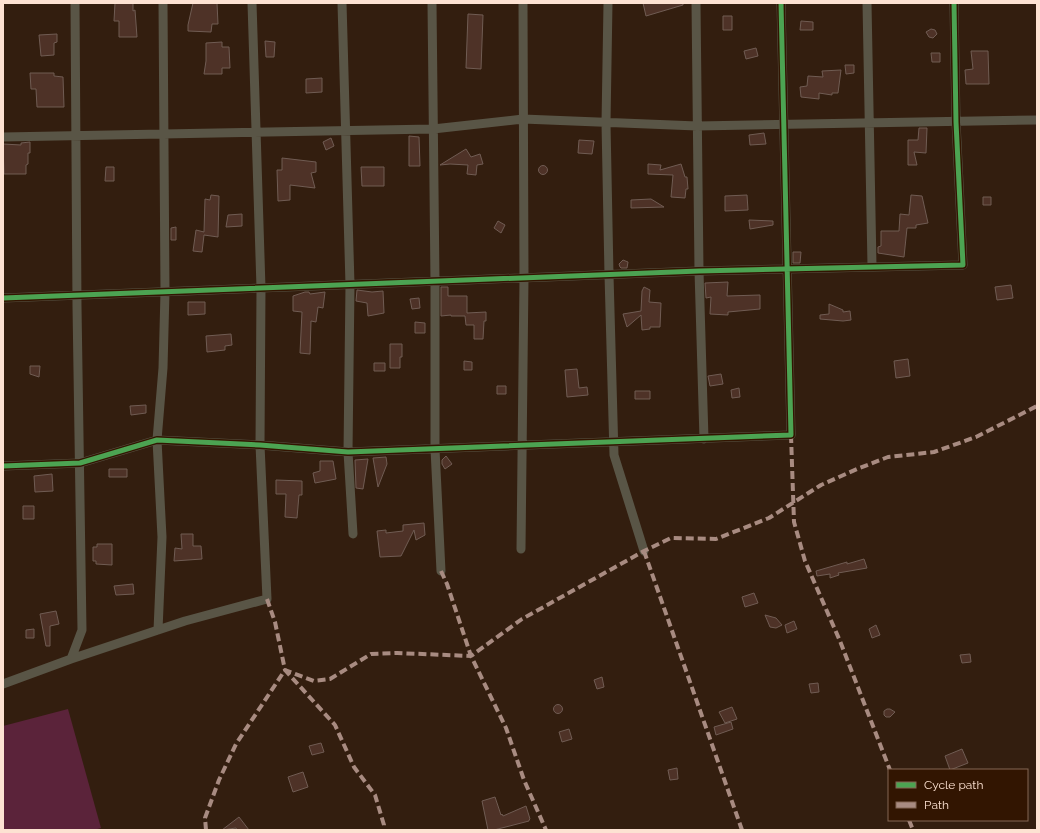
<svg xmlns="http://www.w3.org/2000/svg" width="1040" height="833" font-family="Raleway,sans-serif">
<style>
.park{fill:#5b233a}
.building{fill:#4e3227;stroke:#705c53}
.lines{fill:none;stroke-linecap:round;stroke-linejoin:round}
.minor{stroke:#595546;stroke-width:9}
.quiet{stroke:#a88b81;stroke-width:4;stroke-dasharray:8 4;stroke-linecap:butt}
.cycleway-casing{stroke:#321501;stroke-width:8}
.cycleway{stroke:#4ca352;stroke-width:5}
</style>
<rect width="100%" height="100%" fill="#331e0f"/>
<path class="park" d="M68 709 101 828 94 830H3V726Z"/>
<path class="building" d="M115 3H133V11L135 10 137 37H119V21H114Z
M193 3H217L218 24H212L211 32 188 31V25Z
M643 3H683V5L646 16Z
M468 14 483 15 481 69 466 68Z
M723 16H732V30H723Z
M801 21 813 22V30H800Z
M931 29 935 30 937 34 933 38 929 37 926 32Z
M57 34V42L54 43V55L41 56 39 35Z
M265 41 275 42 274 57H266Z
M222 42V47H229L230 68H222V74H204L206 61V43Z
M756 48 758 56 746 59 744 51Z
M971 51H988L989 84H966L965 70 973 69Z
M931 53H940V62H932Z
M845 65H854V73L846 74Z
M841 70 838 93H832V95L819 93V99L801 97 800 87 807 86 808 76 823 77 822 71Z
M30 73H54V76L63 77 64 107H37L36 89H31Z
M322 78V92L306 93V79Z
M919 128H927L926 153 914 152 917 165H908V140H918Z
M764 133 766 144 750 145 749 135Z
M409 136 419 137 420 166H409Z
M331 138 334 146 326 150 323 142Z
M579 140 594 141 592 154 578 153Z
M30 142V153H28V164L26 165V174H4L3 144 21 145V143Z
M466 149 471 157 480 154 483 164 477 165 476 175 467 174 468 165 450 164 440 165Z
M282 158 316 162V172L311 173 315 188 290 185V200L278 201 277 170H282Z
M648 164 661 165 660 170 681 164 685 177H687L688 189H686L685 198 671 197 673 175 648 174Z
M538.5 170a4.5 4.5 0 1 1 9 0a4.5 4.5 0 1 1-9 0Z
M106 167H114V181H105Z
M361 167H384V186H362Z
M211 195 219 196 218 237 204 235 202 252 193 251 196 230 204 232 205 199 210 200Z
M747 195 748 210 725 211V196Z
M911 195 922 196 928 223 916 225V228H907L904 257 878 253V247L881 246V231H899L900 214 909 215Z
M983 197H991V205H983Z
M651 199 664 207 631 208V200Z
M242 214V226L226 227 228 215Z
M749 220 773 221V225L750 229Z
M498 221 505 225 501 233 494 228Z
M176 227V240H171V228Z
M793 252H801L800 263H793Z
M623 260 628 262 627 268H621L620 267 619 264Z
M728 282 727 296 760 295V309L728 312V315L710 314 711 297 706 298 705 283Z
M1011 285 1013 298 997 300 995 287Z
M441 287H448V296H467V313L486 312V321H484L483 339H474V325H466L465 316H451V315L441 316Z
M644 287 650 290 649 302 661 303 660 327H650V329L642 330 641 315 627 327 623 314 641 311 642 291Z
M357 290 372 292 383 291 384 313 368 316 367 303 356 301Z
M305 292H309L310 294 325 292 323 308 318 307 316 322 311 321 310 354 300 353 302 312 293 311V296Z
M419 298 420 308 412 309 410 299Z
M188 302H205V314L188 315Z
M829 304 843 310V312L850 311 851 320 843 321 820 319V315L829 314Z
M415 322 425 323V333H415Z
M231 334 232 345 225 346V350L207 352 206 336Z
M390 344H402V357H400V368H390Z
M908 359 910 376 896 378 894 361Z
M464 361 472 362V370H464Z
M374 363H385V371H374Z
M30 366H40L39 377 30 374Z
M577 369 579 388 587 387 588 395 567 397 565 370Z
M721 374 723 384 710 386 708 376Z
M497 386H506V394H497Z
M739 388 740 397 732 398 731 390Z
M635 391H650V399H635Z
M146 405V413L131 415 130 406Z
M446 456 452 464 445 469 442 464V460Z
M386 457 387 464 378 487 373 458Z
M368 459 363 489 356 488 355 460Z
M320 461H333L336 479 315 483 313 473 320 471Z
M109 469H127V477H109Z
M52 474 53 491 35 492 34 476Z
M276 480 302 481V495H299L297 518 285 517 286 494H276Z
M23 506H34V519H23Z
M424 523 425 535 416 540 414 530 401 556 380 557 377 531 386 530V533L403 531V525Z
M181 534H193V546H201L202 559 174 561 175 548 182 549Z
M97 544H112V565L96 564V561H93V547H97Z
M864 559 867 568 838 573 839 575 830 578V574L817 576 816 571 847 562V564Z
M133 584 134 594 116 595 114 586Z
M754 593 758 603 745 607 742 597Z
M56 611 59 624 50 626V646H46L40 614Z
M765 615 776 618 782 625 776 628 770 627Z
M794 621 797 629 787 633 785 625Z
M876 625 880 635 872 638 869 629Z
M34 629V638H26V630Z
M970 654 971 662 962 663 960 655Z
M602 677 604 687 597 689 594 680Z
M818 683 819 692 811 693 809 684Z
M553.5 709a4.5 4.5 0 1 1 9 0a4.5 4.5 0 1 1-9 0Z
M732 707 737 719 725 723 719 712Z
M887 709H890L895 712 890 717H886L884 715V711Z
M731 722 733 729 716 735 714 727Z
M569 729 572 739 562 742 559 732Z
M321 743 324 752 312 755 309 746Z
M962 749 968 763 950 770 945 756Z
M677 768 678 779 670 780 668 770Z
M303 772 308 787 293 792 288 777Z
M495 797 501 815 502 814 503 816 526 806 530 819 529 820V821L494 830H488L482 801Z
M239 817 249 830H237L236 828 222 830Z"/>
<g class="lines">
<path class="minor" d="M342 3 350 285 348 452 353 534
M432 3 435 282V449L441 571
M608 3 606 123 609 275 614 455 644 551
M696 3 699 271 704 439
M867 3 872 266
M3 137 433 129 523 119 697 126 1037 120
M3 298 699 271 963 265 956 122 954 3
M3 466 80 463 157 440 260 445 348 452 791 435 781 3
M521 549 524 278 523 3
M158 630 162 537 157 440 163 368 165 292 163 3
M71 659 185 621 267 599 260 445 261 288 252 3
M3 684 71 659 82 630 77 306 75 3"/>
<path class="quiet" d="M791 435 794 522 805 561 840 641 890 770
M644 551 742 830
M441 571 447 584 471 656 506 728 524 780 546 830
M267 599 275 622 285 670 314 681 330 679 371 654 397 653 471 656 522 619 644 551 671 538 716 539 769 518 821 485 857 469 888 457 934 452 976 437 1037 406
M909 820 913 830
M206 830 205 818 219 780 236 744 285 670 335 725 354 767 375 795 384 825V830"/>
<g class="cycleway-casing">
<path id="cycleway" d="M3 298 699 271 963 265 956 122 954 3
M3 466 80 463 157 440 260 445 348 452 791 435 781 3"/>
</g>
<use href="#cycleway" class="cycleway"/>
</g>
<rect width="1040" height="833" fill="none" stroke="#fde2d2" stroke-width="8"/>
<rect x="888" y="769" width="140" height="52" fill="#321501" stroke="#836755"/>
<rect x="896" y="782" width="20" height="6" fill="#4ca352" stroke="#836755"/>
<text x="924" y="789" font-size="12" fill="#fde2d2">Cycle path</text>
<rect x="896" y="802" width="20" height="6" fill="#a88b81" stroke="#836755"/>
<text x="924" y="809" font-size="12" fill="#fde2d2">Path</text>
</svg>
